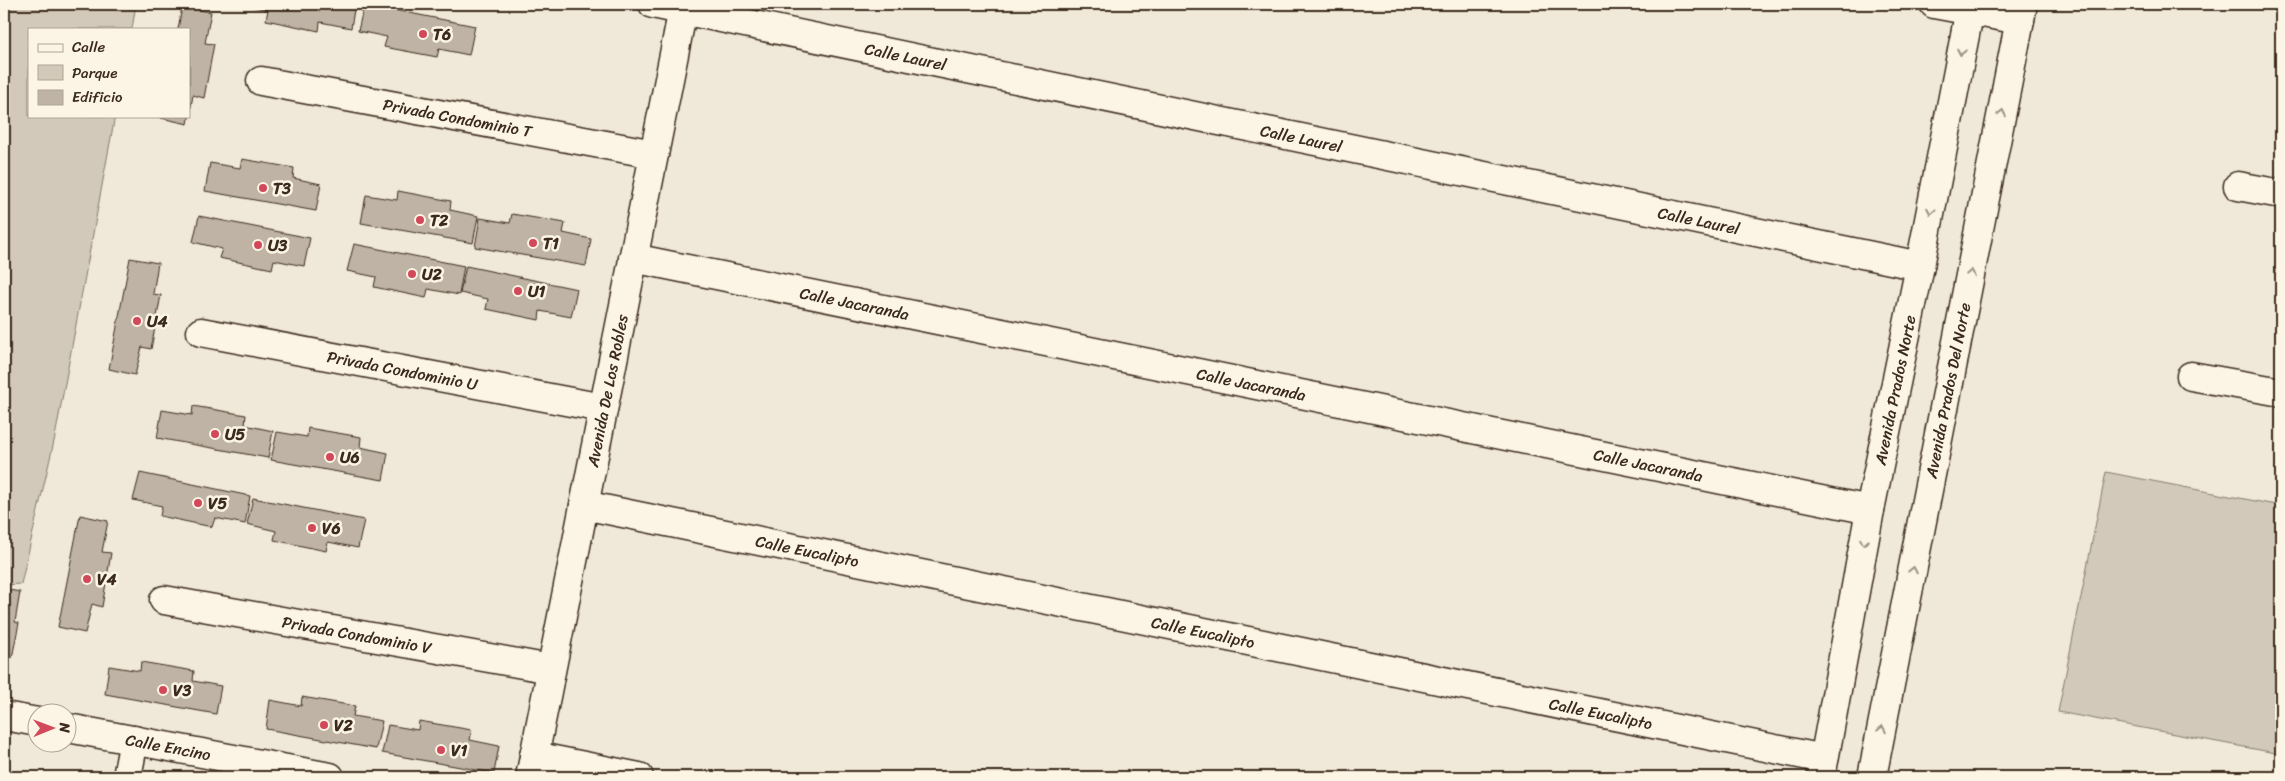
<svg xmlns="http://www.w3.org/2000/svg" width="2285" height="781" font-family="Sriracha,sans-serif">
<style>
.green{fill:#d2c9ba;stroke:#867a6c}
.building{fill:#beb3a4;stroke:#3b2a1e}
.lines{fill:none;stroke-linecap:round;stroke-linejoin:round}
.minor-casing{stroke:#3b2a1e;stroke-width:31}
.tertiary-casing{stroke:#3b2a1e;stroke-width:31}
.secondary-casing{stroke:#3b2a1e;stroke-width:31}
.minor{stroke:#fcf5e5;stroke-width:28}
.tertiary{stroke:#fcf5e5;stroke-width:28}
.secondary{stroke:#fcf5e5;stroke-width:28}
.oneway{stroke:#9c9082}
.poi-dot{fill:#d1495b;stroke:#fcf5e5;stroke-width:2}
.labels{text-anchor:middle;stroke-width:5;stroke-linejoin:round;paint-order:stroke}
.poi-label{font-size:16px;font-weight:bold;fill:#3b2a1e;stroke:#fcf5e5;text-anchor:start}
.street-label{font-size:16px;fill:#3b2a1e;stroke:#fcf5e5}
</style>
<rect width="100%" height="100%" fill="#f0e9d9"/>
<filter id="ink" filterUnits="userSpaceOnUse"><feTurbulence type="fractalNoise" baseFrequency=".02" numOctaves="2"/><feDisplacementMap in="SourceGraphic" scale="10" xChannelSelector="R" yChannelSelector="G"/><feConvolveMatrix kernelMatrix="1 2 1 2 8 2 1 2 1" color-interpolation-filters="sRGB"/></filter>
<g filter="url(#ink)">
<path class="green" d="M4 4H136L132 29H29V116H115L55 437 21 584 4 585Z
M2106 472 2281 506V754L2058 712Z"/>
<path class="building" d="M240 4H355L351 28 320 22 319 31 266 20 268 10Z
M364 4 475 26 469 55 439 49 437 57 384 47 387 37 358 31Z
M182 7 211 12 205 43 214 44 204 98 193 95 188 124 161 118V116H189V29H178Z
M242 159 294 168 293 178 321 184 316 211 205 191 210 163 240 168Z
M398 191 451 201 450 210 478 216 473 243 361 223 366 195 397 200Z
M512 214 565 223 563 233 591 239 586 266 475 247 480 218 510 223Z
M199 216 310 238 304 266 274 260 272 269 219 258 222 249 193 242Z
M354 244 464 266 459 295 428 289 426 298 374 287 376 277 347 271Z
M130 258 158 263 153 294 161 295 151 349 142 347 135 375 109 369Z
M466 266 577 289 571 317 540 311 539 320 486 309 488 299 460 293Z
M193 406 246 415 245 425 273 431 268 458 157 438 162 410 192 415Z
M308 428 361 437 360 447 388 453 383 480 271 460 277 432 307 437Z
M140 473 250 496 245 524 215 518 212 527 160 516 162 506 133 500Z
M253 498 364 520 358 548 328 542 326 551 274 540 276 531 247 524Z
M80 515 108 521 102 552 111 553 102 607 92 604 85 633 58 627Z
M4 589 20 592 15 622 19 623 12 658 8 657 4 684Z
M141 662 194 671 193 681 221 686 216 714 105 694 109 666 140 671Z
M302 697 355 706 353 716 382 721 376 749 266 729 270 700 301 706Z
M419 721 472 730 470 740 499 746 494 773 382 753 388 725 418 730Z"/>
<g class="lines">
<g class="minor-casing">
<g id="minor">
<path id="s1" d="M653 4 1920 266"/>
<path d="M1934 4 2020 20"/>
<path id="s2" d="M261 81 654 154"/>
<path d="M2238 186 2281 194"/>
<path id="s3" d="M633 258 1870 510"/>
<path id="s4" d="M201 332 603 408"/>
<path d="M2191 376 2281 392"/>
<path id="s5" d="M584 505 1824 759"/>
<path id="s6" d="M164 600 551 669"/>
<path d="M4 716 38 722"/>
<path id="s7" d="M68 728 330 777"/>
<path d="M534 756 639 777"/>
<path d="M127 777 134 740"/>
</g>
</g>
<g class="tertiary-casing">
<g id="tertiary">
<path id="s8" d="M530 777 684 4"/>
</g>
</g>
<g class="secondary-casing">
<g id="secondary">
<path id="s9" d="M1821 777 1870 510 1920 266 1971 4"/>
<path id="s10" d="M1872 777 2023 4"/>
</g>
</g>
<use href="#minor" class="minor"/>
<use href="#tertiary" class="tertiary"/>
<use href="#secondary" class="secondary"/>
</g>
<defs><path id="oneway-chevron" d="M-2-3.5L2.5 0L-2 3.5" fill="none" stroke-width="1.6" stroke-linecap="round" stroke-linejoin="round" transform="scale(1.25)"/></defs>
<g class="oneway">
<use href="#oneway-chevron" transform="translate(1961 52) rotate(101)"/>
<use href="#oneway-chevron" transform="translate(2002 113) rotate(-79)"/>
<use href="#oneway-chevron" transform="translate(1931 211) rotate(101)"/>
<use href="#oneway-chevron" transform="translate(1971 273) rotate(-79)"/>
<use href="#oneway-chevron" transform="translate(1864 542) rotate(100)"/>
<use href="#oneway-chevron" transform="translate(1913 570) rotate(-79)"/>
<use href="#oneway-chevron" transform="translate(1882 729) rotate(-79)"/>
</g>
</g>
<g class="poi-dot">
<circle cx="423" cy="34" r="5"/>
<circle cx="263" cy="188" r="5"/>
<circle cx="420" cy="220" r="5"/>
<circle cx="533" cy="243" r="5"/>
<circle cx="258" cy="245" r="5"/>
<circle cx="412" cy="274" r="5"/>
<circle cx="518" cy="291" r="5"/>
<circle cx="137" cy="321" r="5"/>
<circle cx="215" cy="434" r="5"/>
<circle cx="330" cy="457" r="5"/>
<circle cx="198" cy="503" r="5"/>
<circle cx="312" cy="528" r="5"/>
<circle cx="87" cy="579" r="5"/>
<circle cx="163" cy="690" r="5"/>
<circle cx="324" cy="725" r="5"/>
<circle cx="441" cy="750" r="5"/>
</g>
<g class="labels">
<g class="poi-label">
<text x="433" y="40">T6</text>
<text x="273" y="194">T3</text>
<text x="430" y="226">T2</text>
<text x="543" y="249">T1</text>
<text x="268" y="251">U3</text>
<text x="422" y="280">U2</text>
<text x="528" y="297">U1</text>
<text x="147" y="327">U4</text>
<text x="225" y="440">U5</text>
<text x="340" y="463">U6</text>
<text x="208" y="509">V5</text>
<text x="322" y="534">V6</text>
<text x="97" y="585">V4</text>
<text x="173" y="696">V3</text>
<text x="334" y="731">V2</text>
<text x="451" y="756">V1</text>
</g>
<g class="street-label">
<text dy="6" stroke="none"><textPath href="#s1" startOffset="258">Calle Laurel</textPath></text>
<text dy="6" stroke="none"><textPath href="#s2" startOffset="200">Privada Condominio T</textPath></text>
<text dy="6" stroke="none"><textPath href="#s1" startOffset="662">Calle Laurel</textPath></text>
<text dy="6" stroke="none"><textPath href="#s1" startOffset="1068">Calle Laurel</textPath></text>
<text dy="6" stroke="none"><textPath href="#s3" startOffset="226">Calle Jacaranda</textPath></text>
<text dy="6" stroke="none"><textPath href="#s4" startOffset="205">Privada Condominio U</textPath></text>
<text dy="6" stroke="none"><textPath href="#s3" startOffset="631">Calle Jacaranda</textPath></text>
<text dy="6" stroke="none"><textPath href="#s8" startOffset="394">Avenida De Los Robles</textPath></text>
<text dy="6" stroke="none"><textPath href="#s9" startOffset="394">Avenida Prados Norte</textPath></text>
<text dy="6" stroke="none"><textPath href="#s10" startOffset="394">Avenida Prados Del Norte</textPath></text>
<text dy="6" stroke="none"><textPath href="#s3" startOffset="1036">Calle Jacaranda</textPath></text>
<text dy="6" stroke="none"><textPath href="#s5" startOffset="228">Calle Eucalipto</textPath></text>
<text dy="6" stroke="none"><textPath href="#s5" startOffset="632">Calle Eucalipto</textPath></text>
<text dy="6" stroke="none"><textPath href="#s6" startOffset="196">Privada Condominio V</textPath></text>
<text dy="6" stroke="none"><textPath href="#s5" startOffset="1038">Calle Eucalipto</textPath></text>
<text dy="6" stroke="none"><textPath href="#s7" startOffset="102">Calle Encino</textPath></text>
</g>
</g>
<rect width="2285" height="781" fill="none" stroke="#fcf5e5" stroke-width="20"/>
<rect x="10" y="10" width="2265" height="761" fill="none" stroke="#3b2a1e" stroke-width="2" filter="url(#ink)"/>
<rect x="28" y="28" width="162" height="90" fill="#fcf5e5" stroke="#afa495"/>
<rect x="38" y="44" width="25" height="8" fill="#fcf5e5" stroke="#afa495"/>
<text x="72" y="52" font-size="15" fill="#3b2a1e">Calle</text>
<rect x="38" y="65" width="25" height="15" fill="#d2c9ba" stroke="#afa495"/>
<text x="72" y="78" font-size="15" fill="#3b2a1e">Parque</text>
<rect x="38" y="90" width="25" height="15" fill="#beb3a4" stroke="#afa495"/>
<text x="72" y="102" font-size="15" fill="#3b2a1e">Edificio</text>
<g transform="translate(52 728) rotate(89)"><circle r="24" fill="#fcf5e5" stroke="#afa495"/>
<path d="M0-4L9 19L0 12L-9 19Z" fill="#d1495b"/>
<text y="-8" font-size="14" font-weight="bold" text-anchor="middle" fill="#3b2a1e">N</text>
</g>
</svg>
